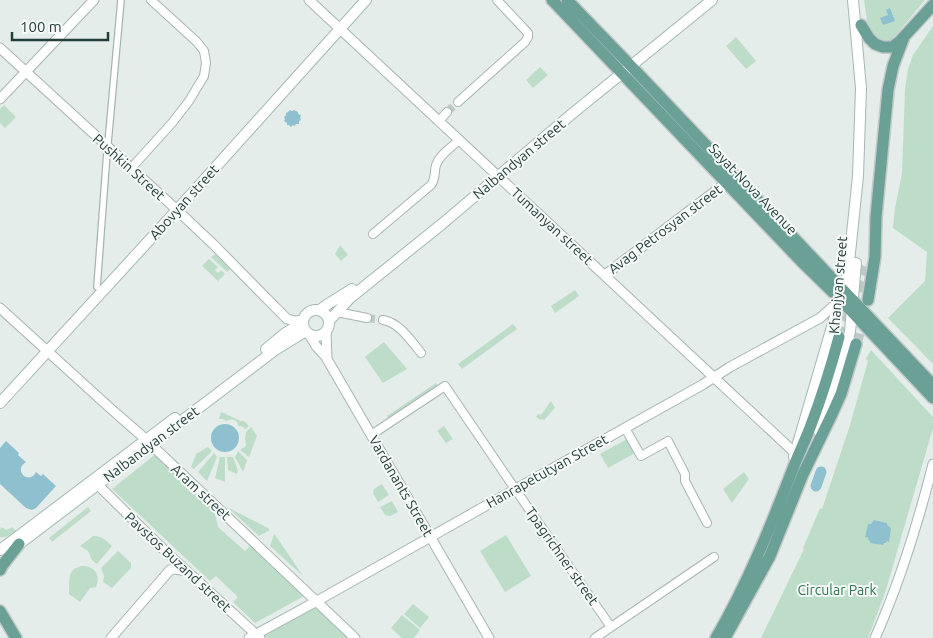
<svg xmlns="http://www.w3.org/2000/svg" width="933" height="638" font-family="Ubuntu,sans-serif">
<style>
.green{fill:#beddc9}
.water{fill:#8fc0cf}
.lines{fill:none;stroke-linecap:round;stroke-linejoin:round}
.river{stroke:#8fc0cf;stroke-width:11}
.minor-tunnel{stroke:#becac7;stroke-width:8;stroke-dasharray:8 4;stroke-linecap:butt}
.primary-tunnel{stroke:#becac7;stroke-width:11;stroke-dasharray:11 5.5;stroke-linecap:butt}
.pedestrian-casing{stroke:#a7b5b1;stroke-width:8}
.minor-casing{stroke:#a7b5b1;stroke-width:10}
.tertiary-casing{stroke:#a7b5b1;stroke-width:11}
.secondary-casing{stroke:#a3b8b3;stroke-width:12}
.primary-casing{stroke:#c2c9c8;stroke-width:14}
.pedestrian{stroke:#fff;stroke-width:5.5}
.minor{stroke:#fff;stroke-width:8}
.tertiary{stroke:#fff;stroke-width:9}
.secondary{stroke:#fff;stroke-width:10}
.primary{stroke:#6ba097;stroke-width:11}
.labels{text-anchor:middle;stroke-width:4;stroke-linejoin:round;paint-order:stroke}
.street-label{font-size:14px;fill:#243e39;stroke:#f5faf8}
.park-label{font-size:14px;fill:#307350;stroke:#f5faf8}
</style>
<rect width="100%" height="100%" fill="#e4edea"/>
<path class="green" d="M864 0H925L890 42 884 44 871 34 867 21Z
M933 26V364L888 318 925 281 927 252 893 228 895 208 902 173 905 89 908 69 913 55Z
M736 37 756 61 746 69 726 46Z
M540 67 548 75 533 88 526 80Z
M4 105 16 117 5 128 0 123V109Z
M340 245 348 255 341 261 335 254Z
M215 254 230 269 227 272 211 257Z
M209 259 218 267 215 270 218 273 221 270 225 274 218 281 202 266Z
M575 290 579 296 555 313 551 306Z
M513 324 517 329 462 369 458 364Z
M384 342 407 369 383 383 365 357Z
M871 350 933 417V428L885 593 868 638H761L804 549 803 548 820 508 822 509 850 425 868 361 866 359Z
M436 383 438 386 389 418 387 416Z
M551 401 555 408 544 420 542 419 541 420 536 417 538 414 541 415Z
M221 412 241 421H244L249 426 245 429 242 426H238C238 419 231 418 226 421L223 419H219Z
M444 426 453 439 446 443 437 431Z
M251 427 257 436 249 457 240 450 246 446 245 438 246 432Z
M627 439 635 453 608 468 600 454Z
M208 447 212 451 194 469 191 467 196 454Z
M238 451 247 460 243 472 235 457Z
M157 453 214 510 218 527 245 551 252 544 306 595 255 623 233 602 238 597 216 576 210 581 112 489Z
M214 453 217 457 207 481 198 472Z
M220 457H225V482L215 478Z
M227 457H233L238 471 237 474 228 470Z
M744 472 749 479 732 503 723 489Z
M382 484 389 495 378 502 373 493 374 489Z
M392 501 398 512 390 516 385 515 380 507Z
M88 507 91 511 52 542 49 538Z
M227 507 268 528 270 530 259 536Z
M1 527 7 530 12 527 16 531C11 534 6 539 0 537V530Z
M274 534 276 536 303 576 270 546Z
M506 535 531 576 505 592 480 551Z
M93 536C102 536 106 540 112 546L97 564 92 560 88 551 80 546Z
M118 551 131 563V568L112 588 103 582 104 576 101 568Z
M82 566C95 566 101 575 96 587L90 588 80 602 69 594C70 581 66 569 82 566Z
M413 604 429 617 420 628 404 614Z
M318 605 353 638H267L264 636Z
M402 615 420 630 414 638H402L391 628Z"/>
<path class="water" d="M890 8 895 21 883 25 880 18 888 15 886 10Z
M290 110 292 111 294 110 298 112V114L301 115 300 118 301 120 299 121V124H296L295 126 293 125 291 127 289 125H287V123L284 121 285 119 284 117 286 115V113L288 112Z
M211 438a14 14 0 1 1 28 0a14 14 0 1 1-28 0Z
M6 441 19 453 18 455 26 462C20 466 19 471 24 476 29 479 34 477 36 472L41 476 43 474 56 486 36 508 32 510 26 508 0 484V448Z
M874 520 887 523V525L891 528 889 542 886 541V543H884L883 545 870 543V541L868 540V538L865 537 868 524H871Z"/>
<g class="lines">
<path class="river" d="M816 486 821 472"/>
<path class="minor-tunnel" d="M447 112 458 102
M367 318 383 320"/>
<path class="primary-tunnel" d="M839 337 867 267
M856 344 864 314"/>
<g class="pedestrian-casing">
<path id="pedestrian" d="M108 143 121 0
M97 287 107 152"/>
</g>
<g class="minor-casing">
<path id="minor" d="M458 102 525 42 528 37V33L497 0
M439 121 447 112
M134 165 172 123 189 101 204 76 206 63 204 51 197 42 151 0
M373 234 431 185C436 179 434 172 436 165 440 154 452 147 459 140
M337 312 367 318
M383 320C399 322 412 342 421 353
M625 428 641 456 668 441 685 474V481L707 523
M371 435 445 386 515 489 611 627
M595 638 714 557"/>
</g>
<g class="tertiary-casing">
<path id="tertiary" d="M309 0 794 452
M0 48 177 210 213 244 287 319 295 321 303 320
M0 99 94 0
M605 275 726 183
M0 308 110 408 142 436 355 638
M326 331 327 359 489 638
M309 334 316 346 327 358
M98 485 165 551 260 638
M111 638 170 570 175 569 187 571
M249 638 317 601 480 509 702 385 730 367 820 318 840 300
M875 638C900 582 918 523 933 464"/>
</g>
<g class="secondary-casing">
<path id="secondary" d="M320 310 325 306 352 289
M303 323a13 13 0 1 1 26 0a13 13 0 1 1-26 0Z
M329 321 350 298 442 224 573 113 712 0
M266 349 284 334 303 322
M0 403 177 210 366 0
M819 431 830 400 850 332 856 263
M794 457 848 272 858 176 861 88 853 0
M14 548 275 350 306 331
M0 550 175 418"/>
</g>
<g class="primary-casing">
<path id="primary" d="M552 0 801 261 840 299 933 398
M567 0 631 66 933 385
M861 25 869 38 875 44 883 47H892L899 42 933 5
M868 300 875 257 876 217 888 90 893 66 904 37
M0 570 2 566 19 544
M0 611 16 638
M716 638C747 585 770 528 792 471 798 455 805 441 811 425 822 396 831 367 839 337
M725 638 770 556 803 474 832 414 841 394 856 344"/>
</g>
<use href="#pedestrian" class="pedestrian"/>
<use href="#minor" class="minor"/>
<use href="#tertiary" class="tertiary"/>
<use href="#secondary" class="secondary"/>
<use href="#primary" class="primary"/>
</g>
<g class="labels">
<g class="street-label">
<text transform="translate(519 159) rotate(-40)" y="5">Nalbandyan street</text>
<text transform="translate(129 167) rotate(42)" y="5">Pushkin Street</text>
<text transform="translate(753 189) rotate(46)" y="5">Sayat-Nova Avenue</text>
<text transform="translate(184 202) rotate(-48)" y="5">Abovyan street</text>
<text transform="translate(552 226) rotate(43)" y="5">Tumanyan street</text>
<text transform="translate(665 229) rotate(-37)" y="5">Avag Petrosyan street</text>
<text transform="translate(838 285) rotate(-85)" y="5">Khanjyan street</text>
<text transform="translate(151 444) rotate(-37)" y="5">Nalbandyan street</text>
<text transform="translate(547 471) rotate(-29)" y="5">Hanrapetutyan Street</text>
<text transform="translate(401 486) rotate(60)" y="5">Vardanants Street</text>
<text transform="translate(201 492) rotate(43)" y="5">Aram street</text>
<text transform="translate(562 556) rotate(55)" y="5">Tpagrichner street</text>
<text transform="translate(178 562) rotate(43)" y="5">Pavstos Buzand street</text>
</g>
<g class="park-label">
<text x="837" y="595">Circular Park</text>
</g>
</g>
<path d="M12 32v8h96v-8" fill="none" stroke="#243e39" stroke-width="2.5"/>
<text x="20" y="32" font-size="15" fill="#243e39" stroke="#f5faf8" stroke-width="4" paint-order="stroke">100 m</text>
</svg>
